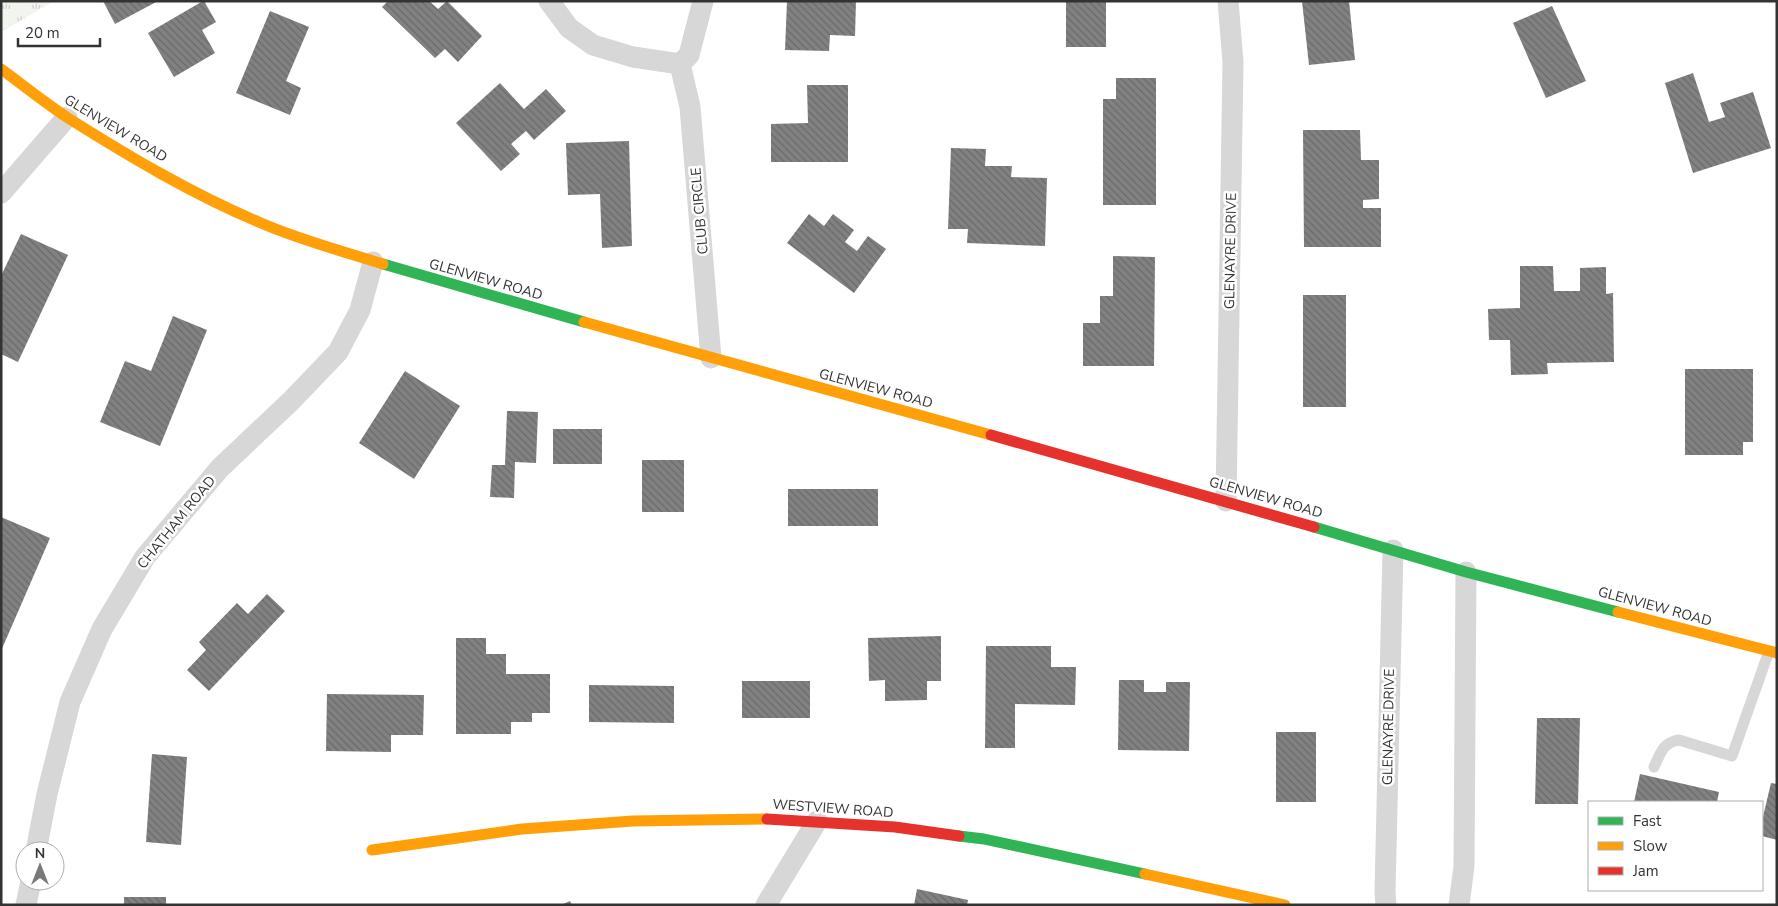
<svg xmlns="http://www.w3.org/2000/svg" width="1778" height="906" font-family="'Nunito Sans',sans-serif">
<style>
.grass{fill:url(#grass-tufts)}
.building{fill:url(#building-back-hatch)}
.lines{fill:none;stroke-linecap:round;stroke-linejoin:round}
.lane{stroke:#d7d7d7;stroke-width:11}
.street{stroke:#d7d7d7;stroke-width:21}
.fast{stroke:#30b455;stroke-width:11}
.slow{stroke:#ff9f0a;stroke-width:11}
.jam{stroke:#e5322d;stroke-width:11}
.labels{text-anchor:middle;stroke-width:5;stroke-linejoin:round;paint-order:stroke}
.street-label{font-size:14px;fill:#333;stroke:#fff}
</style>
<defs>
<pattern id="grass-tufts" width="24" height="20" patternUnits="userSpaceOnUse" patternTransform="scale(1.25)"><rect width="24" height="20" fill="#f1f5ed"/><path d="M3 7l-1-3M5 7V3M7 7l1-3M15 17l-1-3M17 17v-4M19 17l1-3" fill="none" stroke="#cfd2cc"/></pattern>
<pattern id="building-back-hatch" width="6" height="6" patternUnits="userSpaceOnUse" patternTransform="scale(1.25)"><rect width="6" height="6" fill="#818181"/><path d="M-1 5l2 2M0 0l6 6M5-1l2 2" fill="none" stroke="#6a6a6a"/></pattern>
</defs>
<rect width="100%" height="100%" fill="#fff"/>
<path class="grass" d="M1 1H54L1 32Z"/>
<path class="building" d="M103 1H158L115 24Z
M203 1H204L216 22 202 30 215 53 174 77 148 33Z
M388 1H429L438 9 447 1 482 36 458 62 445 49 435 58 382 7Z
M787 1H856L855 36 830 35 829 51 785 50Z
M1066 1H1106V47H1066Z
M1302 1H1349L1355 60 1309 65Z
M1552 6 1586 81 1546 98 1513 23Z
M270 11 309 27 286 81 301 88 290 115 236 93Z
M1693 73 1709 122 1725 117 1720 103 1753 92 1771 148 1693 173 1665 83Z
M1116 78H1156V205H1103V99H1116Z
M500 83 524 109 546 89 566 111 534 140 526 131 511 144 520 154 501 171 456 123Z
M807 85H848V162H771V124L808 123Z
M1303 130H1360L1361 160H1379V199L1363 200V208H1381V247H1304Z
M629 141 632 246 602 248 600 194 568 195 566 143Z
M951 148 986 149 985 166H1012L1011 177 1047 178 1045 246 967 243 968 229H948Z
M809 214 824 226 833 214 854 230 845 242 857 251 868 236 886 249 854 293 787 243Z
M21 234 68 255 18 362 1 354V276Z
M1113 256 1155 257 1154 366H1083V323H1100V296H1113Z
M1520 266H1553L1554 291H1580V268L1606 267V294L1613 293 1614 362 1547 363 1548 374 1511 375 1510 340H1489L1488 309 1520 308Z
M1303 295H1346V407H1303Z
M173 316 207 330 160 446 100 422 125 361 151 371Z
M1685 369H1753V442H1743V455H1685Z
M405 371 460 406 414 479 359 443Z
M507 411 538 412 536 463 515 462 514 498 490 497 492 465H505Z
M553 429H602V464H553Z
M642 460H684V512H642Z
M788 489H878V526H788Z
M1 517 50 538 1 651Z
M267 594 285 611 209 691 187 670 206 650 199 642 237 603 248 614Z
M941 636V681H927V700L885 701V680L869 681 868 638Z
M456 638H486V654H506V674H550V713H532V722H511V734H456Z
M986 646H1051V667H1076L1075 705 1015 704V748H985Z
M1119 680H1144V692H1166V682H1190L1189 751 1118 750Z
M742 681H810V718H742Z
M589 685 674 686V723L589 722Z
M327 694 424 695 423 735H391V752L326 751Z
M1537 718H1580L1578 804H1535Z
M1276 732H1316V802H1276Z
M152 754 187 757 181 845 146 842Z
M1640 774 1719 792 1717 802H1634Z
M1771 783 1777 784V840L1762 836V821Z
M917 889 968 900 967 905H914Z
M124 897H166V905H124Z
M570 901 572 905H561Z"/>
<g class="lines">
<path class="lane" d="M1654 767C1661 753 1662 743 1679 740L1732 756 1769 651"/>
<path class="street" d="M549 1 569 28 593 45 633 57 680 64 689 55 703 1
M680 64 690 107 711 358
M1 193 67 117
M1226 501 1233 62 1228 1
M36 851 47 794 70 702 102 629 145 557 220 468 291 401 338 352 360 310 373 262
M26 905 31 881
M766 905 817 821
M1386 905 1385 892 1393 550
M1459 905 1464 866 1466 572"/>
<path class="fast" d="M383 264 584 322
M1314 527 1466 572 1618 612
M959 836 984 839 1145 874"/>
<path class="slow" d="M1 69C23 85 45 103 68 118 130 157 194 195 261 223 300 240 342 251 383 264
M584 322 991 435
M1618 612 1777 653
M372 850 522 829 633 821 767 819
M1145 874 1285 905"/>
<path class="jam" d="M991 435 1314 527
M767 819 895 827 959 836"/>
</g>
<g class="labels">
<g class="street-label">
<text transform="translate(116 128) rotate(31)" y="5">GLENVIEW ROAD</text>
<text transform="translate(699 211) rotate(-95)" y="5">CLUB CIRCLE</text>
<text transform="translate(1230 251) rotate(-89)" y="5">GLENAYRE DRIVE</text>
<text transform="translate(486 279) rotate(16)" y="5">GLENVIEW ROAD</text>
<text transform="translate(876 388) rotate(15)" y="5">GLENVIEW ROAD</text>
<text transform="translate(1266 497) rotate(16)" y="5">GLENVIEW ROAD</text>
<text transform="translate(176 522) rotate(-51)" y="5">CHATHAM ROAD</text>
<text transform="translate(1655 606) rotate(15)" y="5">GLENVIEW ROAD</text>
<text transform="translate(1388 727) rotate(-89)" y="5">GLENAYRE DRIVE</text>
<text transform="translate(833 808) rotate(4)" y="5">WESTVIEW ROAD</text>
</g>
</g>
<rect width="1778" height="906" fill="none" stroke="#333333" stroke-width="5"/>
<rect x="1588" y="801" width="175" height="90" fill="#ffffff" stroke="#adadad"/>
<rect x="1598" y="817" width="25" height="8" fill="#30b455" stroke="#adadad"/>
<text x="1633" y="826" font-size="15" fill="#333333">Fast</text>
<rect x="1598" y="842" width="25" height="8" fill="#ff9f0a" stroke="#adadad"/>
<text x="1633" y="851" font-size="15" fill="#333333">Slow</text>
<rect x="1598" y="867" width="25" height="8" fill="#e5322d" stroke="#adadad"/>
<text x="1633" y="876" font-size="15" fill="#333333">Jam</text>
<g transform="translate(40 866)"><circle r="24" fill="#ffffff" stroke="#adadad"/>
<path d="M0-4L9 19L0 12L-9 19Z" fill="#7a7a7a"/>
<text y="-8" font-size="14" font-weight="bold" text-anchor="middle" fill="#333333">N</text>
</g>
<path d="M18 38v8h82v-8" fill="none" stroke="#333333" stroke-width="2.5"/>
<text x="25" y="38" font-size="15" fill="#333333" stroke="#ffffff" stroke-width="4" paint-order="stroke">20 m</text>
</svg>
